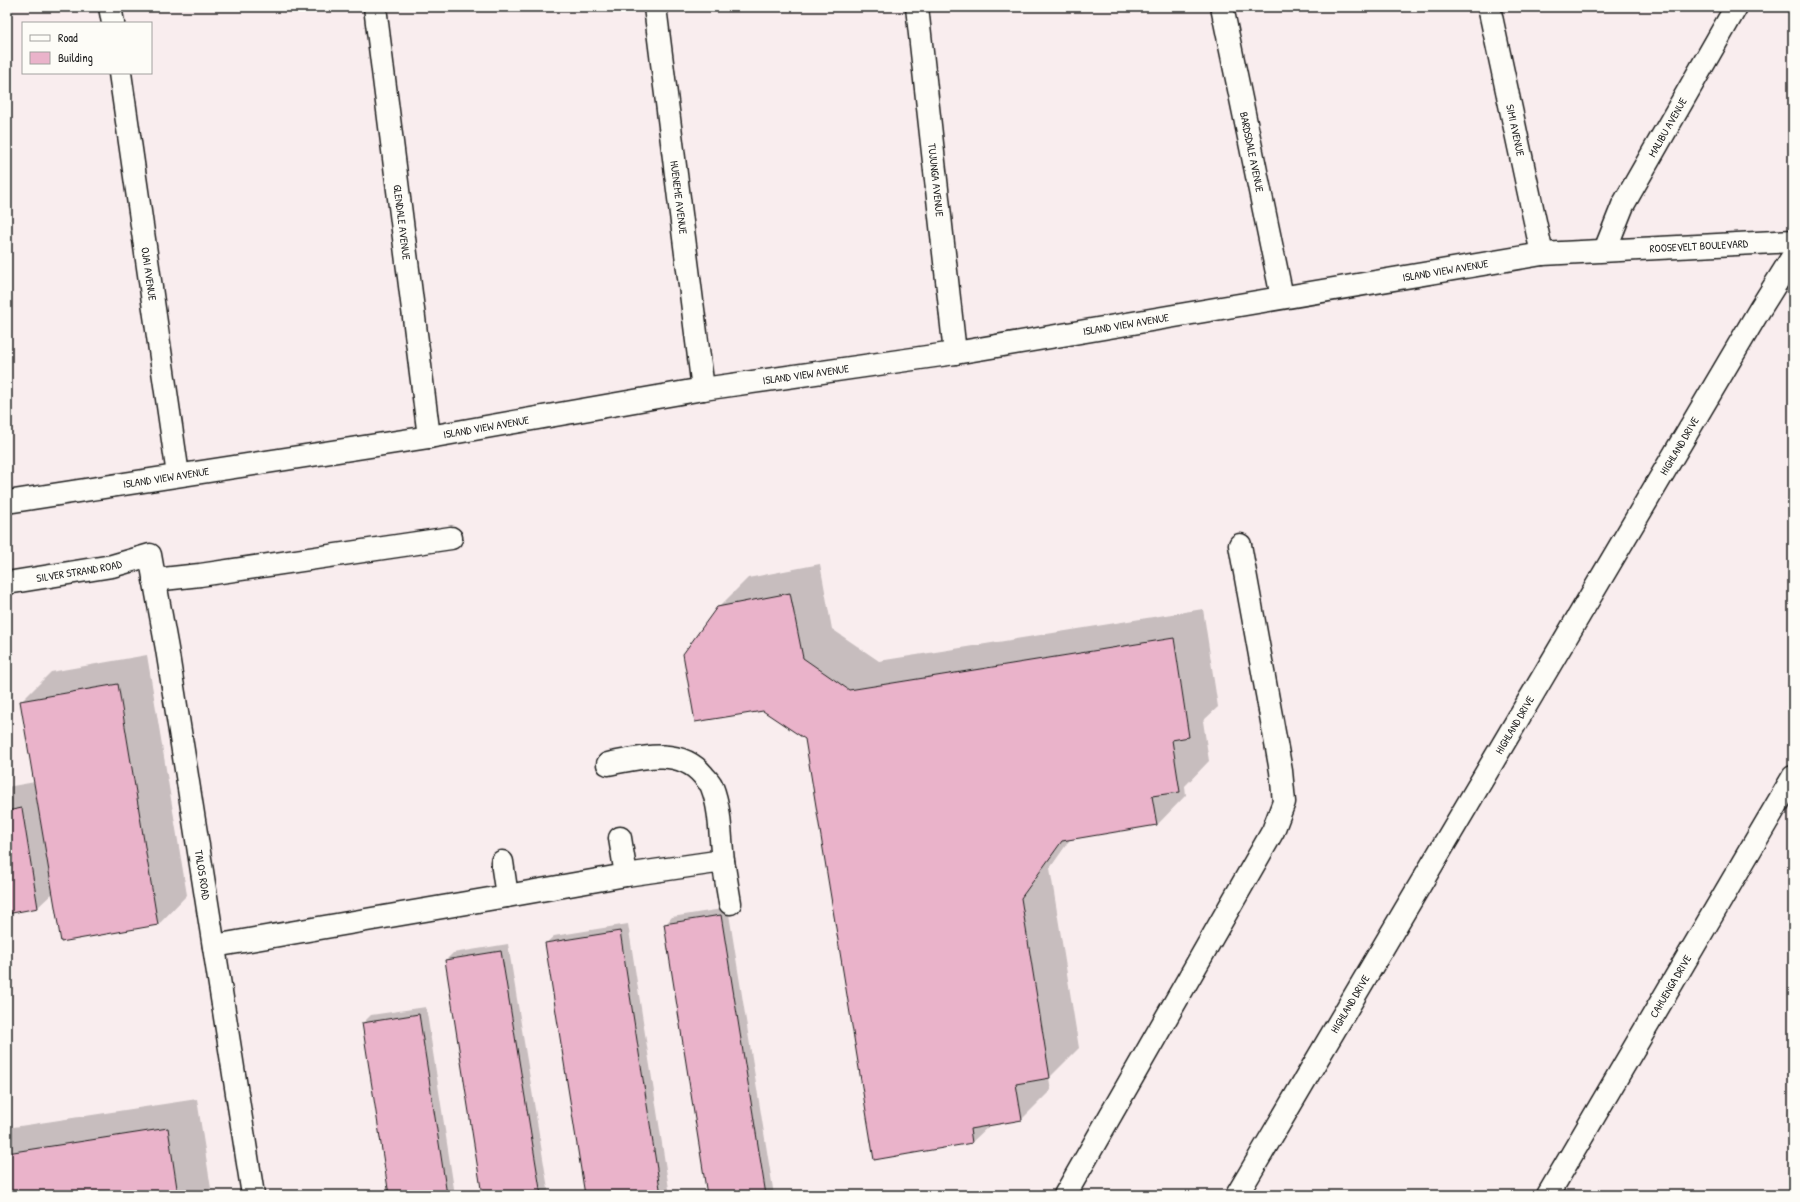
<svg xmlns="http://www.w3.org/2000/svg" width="1800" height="1202" font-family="'Patrick Hand',sans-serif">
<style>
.shadow{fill:#0003}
.building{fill:#eab3ca;stroke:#1c1c1c}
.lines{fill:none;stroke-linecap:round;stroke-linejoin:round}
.minor-casing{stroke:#1c1c1c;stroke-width:25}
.minor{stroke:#fdfcf7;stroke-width:22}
.labels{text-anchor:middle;stroke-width:3;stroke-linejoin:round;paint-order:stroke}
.street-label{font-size:11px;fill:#1c1c1c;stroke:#fdfcf7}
</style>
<rect width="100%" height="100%" fill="#f9edee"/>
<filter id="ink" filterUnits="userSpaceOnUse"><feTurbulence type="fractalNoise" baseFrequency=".025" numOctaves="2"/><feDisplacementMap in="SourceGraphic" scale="8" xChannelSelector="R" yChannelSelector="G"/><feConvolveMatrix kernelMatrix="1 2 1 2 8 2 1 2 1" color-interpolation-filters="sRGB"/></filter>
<g filter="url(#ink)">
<path class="shadow" d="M820 564 832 629 879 661 1203 609 1218 707 1203 721 1209 761 1185 786 1186 795 1157 825 1071 838 1050 868 1079 1048 1049 1078 1051 1090 1022 1119 990 1125 972 1142 806 738 718 608 748 578Z
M147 655 187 895 158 925 54 892 38 907 7 913V787L35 782 21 702 51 672Z
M728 908 774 1195H708L665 925 672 917Z
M628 924 670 1195H586L546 943 554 936Z
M508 944 549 1195H483L446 960 453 953Z
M426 1007 455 1195H390L363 1023 371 1015Z
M197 1099 212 1195H7V1128Z"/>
<path class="building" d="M790 593 803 658 849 690 1174 638 1189 737 1172 740 1180 792 1152 796 1157 825 1062 841 1021 898 1050 1078 1016 1084 1022 1120 970 1129 972 1143 874 1160 805 739 763 711 695 722 683 654 717 607Z
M118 684 158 925 61 942 20 701Z
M22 808 38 908 7 914V811Z
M721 915 766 1195H707L664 924Z
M620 931 661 1195H585L545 943Z
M501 951 541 1195H482L445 960Z
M419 1014 447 1195H389L362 1023Z
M168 1128 178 1195H7V1153Z"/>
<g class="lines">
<g class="minor-casing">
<g id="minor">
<path d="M110 7 113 23"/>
<path id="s1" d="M375 7 429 437"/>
<path id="s2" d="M655 7 703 389"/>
<path id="s3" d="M917 7 955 353"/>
<path id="s4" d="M1222 7 1282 297"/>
<path id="s5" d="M1489 7 1542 254"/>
<path id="s6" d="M120 73 178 475"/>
<path id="s7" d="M1605 250 1623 205 1736 7"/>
<path id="s8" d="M7 502 429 437 703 389 955 353 1542 254 1793 241"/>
<path d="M154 580 200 575 451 538"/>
<path id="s9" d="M7 583 112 566 150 555 167 649 253 1195"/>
<path d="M608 764C639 758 679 746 703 775 706 779 711 783 712 787 721 810 720 837 723 861"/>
<path d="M626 875 723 861 730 903"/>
<path d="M507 896 626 875 620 838"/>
<path d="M214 946 507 896 502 862"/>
<path d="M1065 1195 1273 831 1284 802 1281 771 1240 545"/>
<path id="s10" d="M1237 1195 1760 309 1793 256"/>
<path id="s11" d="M1548 1195 1793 777"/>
</g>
</g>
<use href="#minor" class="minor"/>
</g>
</g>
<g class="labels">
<g class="street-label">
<text dy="4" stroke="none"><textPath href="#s7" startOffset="138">MALIBU AVENUE</textPath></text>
<text dy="4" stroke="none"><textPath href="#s5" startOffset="126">SIMI AVENUE</textPath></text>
<text dy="4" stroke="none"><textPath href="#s4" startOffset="148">BARDSDALE AVENUE</textPath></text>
<text dy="4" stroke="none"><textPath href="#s3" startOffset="174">TUJUNGA AVENUE</textPath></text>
<text dy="4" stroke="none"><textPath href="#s2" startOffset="192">HUENEME AVENUE</textPath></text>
<text dy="4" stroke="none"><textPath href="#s1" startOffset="217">GLENDALE AVENUE</textPath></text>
<text dy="4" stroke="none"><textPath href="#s8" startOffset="1712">ROOSEVELT BOULEVARD</textPath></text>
<text dy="4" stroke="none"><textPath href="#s8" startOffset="1457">ISLAND VIEW AVENUE</textPath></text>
<text dy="4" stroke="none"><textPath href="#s6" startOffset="203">OJAI AVENUE</textPath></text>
<text dy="4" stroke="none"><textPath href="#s8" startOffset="1133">ISLAND VIEW AVENUE</textPath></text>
<text dy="4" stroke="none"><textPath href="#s8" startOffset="809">ISLAND VIEW AVENUE</textPath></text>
<text dy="4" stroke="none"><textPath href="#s8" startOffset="485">ISLAND VIEW AVENUE</textPath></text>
<text dy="4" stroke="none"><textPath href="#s10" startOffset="870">HIGHLAND DRIVE</textPath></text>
<text dy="4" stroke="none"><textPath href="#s8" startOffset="161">ISLAND VIEW AVENUE</textPath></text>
<text dy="4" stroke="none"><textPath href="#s9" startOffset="73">SILVER STRAND ROAD</textPath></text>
<text dy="4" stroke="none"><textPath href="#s10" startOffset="546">HIGHLAND DRIVE</textPath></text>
<text dy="4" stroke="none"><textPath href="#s9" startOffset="470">TALOS ROAD</textPath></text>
<text dy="4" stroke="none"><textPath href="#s11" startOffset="242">CAHUENGA DRIVE</textPath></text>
<text dy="4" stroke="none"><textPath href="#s10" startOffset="222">HIGHLAND DRIVE</textPath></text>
</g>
</g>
<rect width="1800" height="1202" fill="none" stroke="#fdfcf7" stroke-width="24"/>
<rect x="12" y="12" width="1776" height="1178" fill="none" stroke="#1c1c1c" stroke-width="1.5" filter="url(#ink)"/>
<rect x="22" y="22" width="130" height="52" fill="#fdfcf7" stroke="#a3a29f"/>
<rect x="30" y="35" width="20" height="6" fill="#fdfcf7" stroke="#a3a29f"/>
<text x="58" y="42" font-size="12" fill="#1c1c1c">Road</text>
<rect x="30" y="52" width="20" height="12" fill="#eab3ca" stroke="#a3a29f"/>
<text x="58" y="62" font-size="12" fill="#1c1c1c">Building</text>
</svg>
